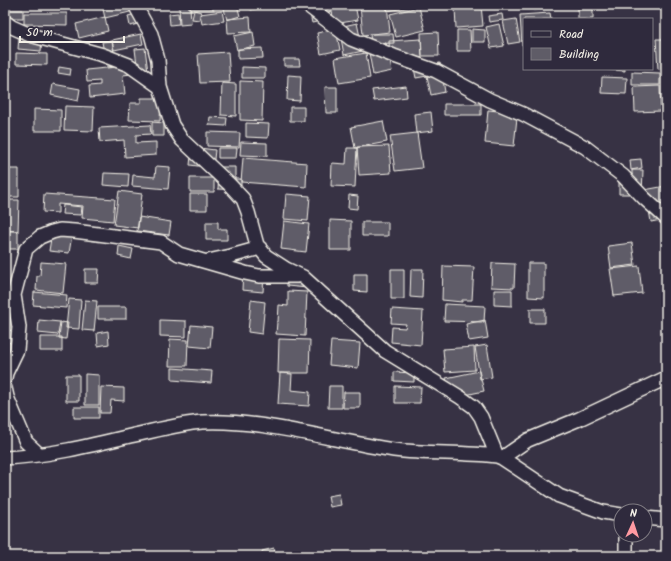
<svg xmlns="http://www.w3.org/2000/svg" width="671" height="561" font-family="Kalam,sans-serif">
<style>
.building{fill:#5f5c67;stroke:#f4f1e8}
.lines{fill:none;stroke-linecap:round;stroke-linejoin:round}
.street-casing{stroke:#f4f1e8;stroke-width:16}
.street{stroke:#2f2a3d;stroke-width:13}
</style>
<rect width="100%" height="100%" fill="#373244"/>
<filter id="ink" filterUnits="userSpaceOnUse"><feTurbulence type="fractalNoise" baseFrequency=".025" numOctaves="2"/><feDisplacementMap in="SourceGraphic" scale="8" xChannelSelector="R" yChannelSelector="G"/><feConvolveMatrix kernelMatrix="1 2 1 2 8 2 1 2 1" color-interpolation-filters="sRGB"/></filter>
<g filter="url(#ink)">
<path class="building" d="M26 5H55V7Z
M102 5H132L134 11 105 18Z
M179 5H190L191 24 180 25Z
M189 5H214V9H189Z
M223 5H237L240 16 227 20Z
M249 5H272L251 10Z
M308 5H355L358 20 334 24 332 11 320 14 321 21 312 23Z
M366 5H387L390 32 363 35 360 6Z
M386 5H412V7L387 11Z
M481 5 483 26 456 28 455 7Z
M533 5H543L544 9 533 10Z
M578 5H593V19H578Z
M419 7 425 30 396 37 390 14Z
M5 10H23V18H5Z
M194 10 201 12 199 20 192 19Z
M222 11 224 21 202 24 200 14Z
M24 13H67V25L24 24Z
M178 13 179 24 170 25 169 14Z
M550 13 551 19H524V45H522L520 15Z
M136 14 138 24 130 26 128 16Z
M502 14 503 20 489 22 488 16Z
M105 17 108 31 79 38 76 24Z
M250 17 251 32 228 33 227 19Z
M516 19 520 42 508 44 503 21Z
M357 23 363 51 344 55 339 27Z
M499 24 504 46 491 48 486 27Z
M336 29 340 50 321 54 317 33Z
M472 29 485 30V42H472Z
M457 30H470L471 51H457Z
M253 32 255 46 237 50 234 36Z
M438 32 439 56H422L421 33Z
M141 34 143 44 114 50 112 40Z
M370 34H393L394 43 371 44Z
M19 36 42 39 41 51 18 49Z
M421 39 422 58 390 60 389 41Z
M656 39H666V68L658 69Z
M112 41 116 66 107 67 102 42Z
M386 43 392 71 373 75 368 47Z
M145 48 148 72 123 75 125 94 90 98 89 86 100 85V81L87 82 86 70 137 65 135 49Z
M262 48 263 58 238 59V49Z
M228 52 230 82 200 83 198 54Z
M16 53 47 54V65L16 64Z
M366 53 370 78 339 83 335 58Z
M284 59H299L300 66H284Z
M440 63 445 92 431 95 427 76 416 78 414 68Z
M59 67 71 69 70 75 58 73Z
M242 67 265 68V78H242Z
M600 69H625V71Z
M632 72 660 73V85H632Z
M663 73H666V95H665Z
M288 75 301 76 300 101 287 100Z
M602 77 627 78 626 94 601 93Z
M240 81 263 82 262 121 240 120Z
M222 83 236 84V116L221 115Z
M53 84 80 89 78 101 51 95Z
M406 86 407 97 374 101 372 90Z
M660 86 661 111 635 112 634 87Z
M325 87H337V113H326Z
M141 98H161L160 121 129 120 130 103H141Z
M444 104H481V115H444Z
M65 106 94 107 93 131 64 130Z
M290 107H304V121H290Z
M498 107 518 108 514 146 485 143 488 110 498 111Z
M34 109 61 110V131H34Z
M431 112 433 131 416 133 414 114Z
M210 117 227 118 226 126 209 125Z
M383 121 387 142 355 148 351 127Z
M152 122 164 123V136H152Z
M246 123 269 124 268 138 246 137Z
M150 125 151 134 136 135V143L156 142V155L125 157 124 140 100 142 99 128Z
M207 132 240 133 239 147 207 146Z
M417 133 422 168 395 171 390 136Z
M241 142 267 143V156L240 155Z
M389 146 391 173 359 175 357 147Z
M192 147 215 150 213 168 190 165Z
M218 148H237L236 158H218Z
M347 148H357L355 187 331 186 332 163 346 164Z
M243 158 307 163 306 187 241 182Z
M641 159 642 168 631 170 630 160Z
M156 166 170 167 168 189 132 186 133 175 155 177Z
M219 167H235V179H241V190L218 189Z
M5 169H19V197H5Z
M632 170H643L642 194H619V182L632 183Z
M104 173 129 174 128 187 103 185Z
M190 178H214V192H190Z
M666 186V204L648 208 644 190Z
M119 191 142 194 138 228 114 225Z
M44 194 115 199 113 221 82 218 83 206 58 204V213L43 212Z
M190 194H207V210H190Z
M286 194 310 196 308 221 284 219Z
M349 195 358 196 357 209 348 208Z
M5 200H19L18 231 5 230Z
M63 205 82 207 81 215 62 214Z
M666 207V219L651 222 649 210Z
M139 217 171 222 169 235 137 231Z
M330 220 351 221V250H330Z
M284 221 309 224 306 252 281 249Z
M206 222H218V229H227V240H206Z
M362 222H388V236H362Z
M5 231H18V249H5Z
M52 232 72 235 69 253 49 251Z
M632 243 635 265 611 268 608 246Z
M119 246 133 249 131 259 118 256Z
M41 262 66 264 63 293 36 290 37 276H40Z
M492 263 515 264 514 288 491 287Z
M528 263H544V298L528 297Z
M443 266 474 267 472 300H462V302L442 300Z
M639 266 642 293 614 296 610 269Z
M85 269H99L98 283H85Z
M391 269H404V299H391Z
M411 269H423L422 298 410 297Z
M243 270 264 272 263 292 242 290Z
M354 274H367V292L354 291Z
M287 275 307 277V288L287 286Z
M494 290H512V306L494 305Z
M288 291 307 292 305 336 276 334 277 322H278L279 305 288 306Z
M34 292 67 295 66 308 33 305Z
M69 299 81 300 79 329 66 328Z
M85 300 97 301 94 331 82 330Z
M251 300 265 302 262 334 248 332Z
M445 304 485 306 484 322 444 321Z
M98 307H126V319H98Z
M392 309 423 311 421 345 391 342 392 327 405 328 406 324 391 323Z
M530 309H545V323H530Z
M14 318 15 330 5 331V319Z
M39 320 60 322 58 335 38 333Z
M160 320 186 321V337L160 336Z
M485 320 488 338 469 341 466 324Z
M61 322 68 323 66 339 59 338Z
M191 325 212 327 210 348 189 346Z
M108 331 109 344 98 346 97 333Z
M40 337H62V351H40Z
M170 339 188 340 187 366H169Z
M279 339 310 340 309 373H278Z
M331 341 360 343 358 368 329 365Z
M14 342 7 362 5 343Z
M487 345 492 377 480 379 475 347Z
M474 347 475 370 445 372 443 349Z
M172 368 212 371 211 383 172 380Z
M479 371 484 391 451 398 446 378Z
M394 372 414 373V382L394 381Z
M280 373 292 374 291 390 310 392 309 406 278 404Z
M85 374 99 375V405H85Z
M66 375H79V401H66Z
M329 386H342V408H328Z
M395 386 421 387 420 403H395Z
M101 387 124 388V401L111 400 110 413H100Z
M344 392H360V408H343Z
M74 407H99V418H74Z
M339 494 341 505 330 507 328 496Z
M274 548 276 556H263L262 551Z"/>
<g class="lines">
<g class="street-casing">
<path id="street" d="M135 5 151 34 158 60 160 87
M307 5 351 39 394 56 436 71 490 100 523 114 585 147 623 176 644 198 666 218
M5 22 12 27 30 35 103 55 129 65 160 87 172 125 182 140 229 184 243 199 248 212 257 245 266 256 286 269 303 277 385 351 460 397 474 407 481 417 497 456
M208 261 231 256 260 248
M5 378 6 373 17 350 19 327 14 295 26 249 40 237 52 232 60 230 74 231 161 242 179 254 245 273 259 276H297
M5 388 7 397 26 442 40 455
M5 458C47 456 89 446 130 436 154 431 178 424 202 422 264 419 332 441 394 450 428 454 463 452 497 456L502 458 559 496 603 512 621 515
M502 458 528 440 579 419 666 378
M645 518 666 520
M626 556V535"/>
</g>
<use href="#street" class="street"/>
</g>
</g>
<rect width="671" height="561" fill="none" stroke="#2f2a3d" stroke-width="20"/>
<rect x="10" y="10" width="651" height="541" fill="none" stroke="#f4f1e8" stroke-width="1.5" filter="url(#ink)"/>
<rect x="523" y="18" width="130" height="52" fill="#2f2a3d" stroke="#7e7a81"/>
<rect x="531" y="31" width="20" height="6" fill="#2f2a3d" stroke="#7e7a81"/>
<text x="559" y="38" font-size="12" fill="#f4f1e8">Road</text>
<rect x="531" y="48" width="20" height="12" fill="#5f5c67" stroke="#7e7a81"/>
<text x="559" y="58" font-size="12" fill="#f4f1e8">Building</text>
<g transform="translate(633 523) rotate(3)"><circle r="19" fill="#2f2a3d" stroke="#7e7a81"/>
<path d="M0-3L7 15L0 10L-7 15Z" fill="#ff9aa2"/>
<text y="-6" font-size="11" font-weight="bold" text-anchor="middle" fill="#f4f1e8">N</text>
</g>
<path d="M20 36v6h104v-6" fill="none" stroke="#f4f1e8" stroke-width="2"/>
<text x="26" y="36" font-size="12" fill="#f4f1e8" stroke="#2f2a3d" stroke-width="3" paint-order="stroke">50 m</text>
</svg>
